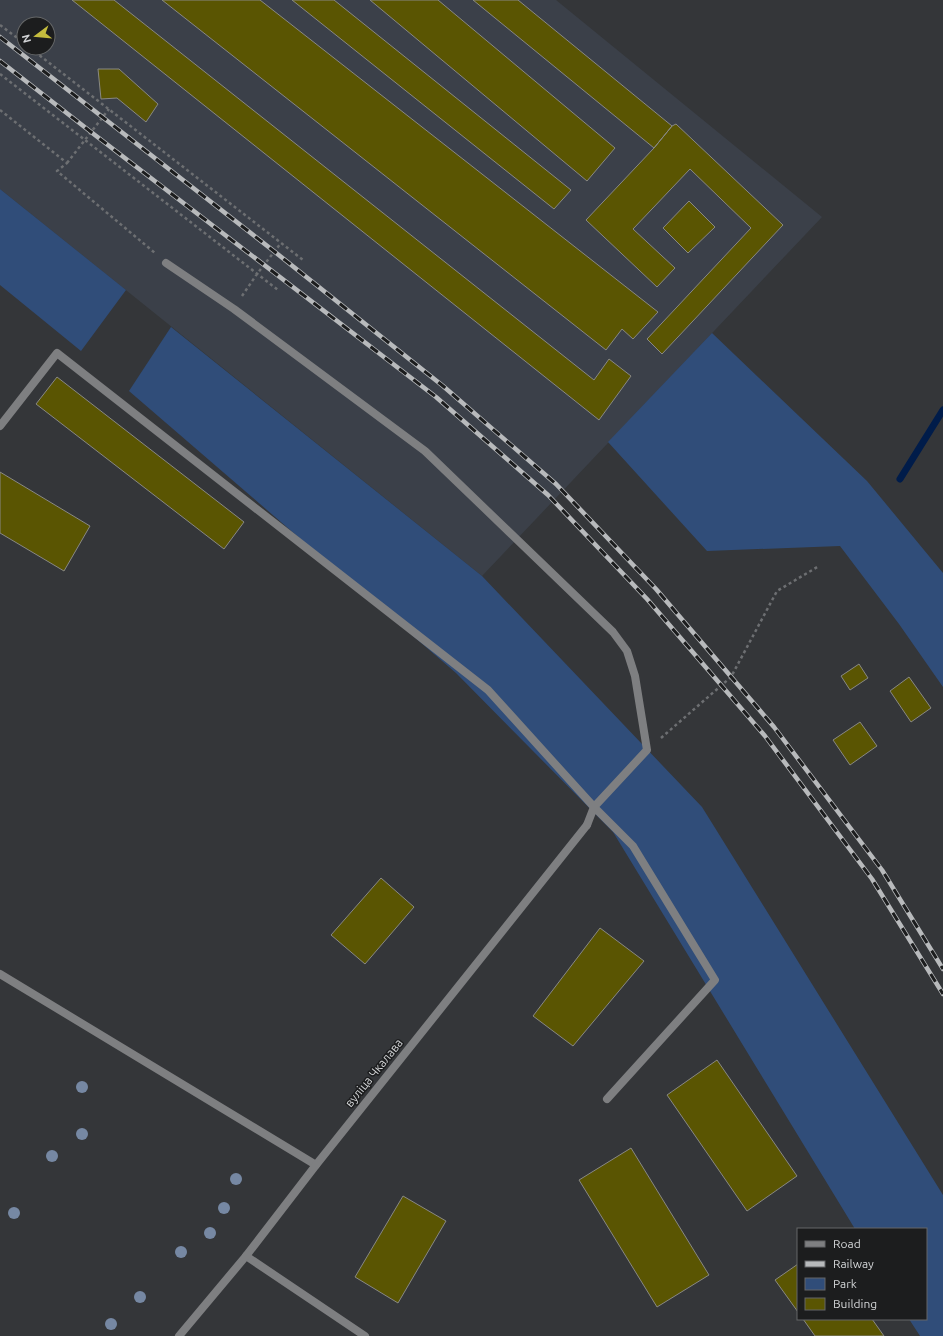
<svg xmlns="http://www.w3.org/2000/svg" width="943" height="1336" font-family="Ubuntu,sans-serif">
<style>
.built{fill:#3b4049;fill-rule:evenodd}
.green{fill:#304d79}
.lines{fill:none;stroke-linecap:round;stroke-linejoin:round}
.stream{stroke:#001c4a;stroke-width:7}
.building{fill:#5a5502;stroke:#888884}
.path{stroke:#6d6f72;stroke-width:2.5;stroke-dasharray:3 3;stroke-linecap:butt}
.service{stroke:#7e7f81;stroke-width:8}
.minor{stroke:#7e7f81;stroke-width:8}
.rail-casing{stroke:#b8babc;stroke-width:4.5}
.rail{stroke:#1c1d1e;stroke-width:3;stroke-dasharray:9;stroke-linecap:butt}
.tree{fill:#7688a3}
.labels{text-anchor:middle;stroke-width:3;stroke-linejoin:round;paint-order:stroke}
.street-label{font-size:12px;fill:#d3d5d7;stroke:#1c1d1e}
</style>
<rect width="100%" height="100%" fill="#343639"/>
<path class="built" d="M0 0H556L822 217 482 576 0 189ZM24 24H48V48H24Z"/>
<path class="green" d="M0 189 126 290 81 351 0 285Z
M171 327 482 576 702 807 943 1195V1336H920L909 1319H926V1229H855L613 832 456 673 129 391Z
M712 333 867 481 943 573V687L899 624 840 546 707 551 608 442Z"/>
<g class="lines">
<path class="stream" d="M900 479 943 410"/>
</g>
<path class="building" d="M72 0H114L594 380 609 359 631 376 599 420Z
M162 0H260L658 312 633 339 622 329 606 350Z
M292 0H334L571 190 554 209Z
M370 0H438L615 148 587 181Z
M473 0H518L672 126 654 148Z
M98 69H119L158 104 146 122 117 98 101 99Z
M676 124 783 225 662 354 647 339 751 228 690 169 633 229 675 268 657 287 586 220 654 148 672 126Z
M689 201 715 227 688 253 663 228Z
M57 377 244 522 224 549 36 404Z
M0 472 90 526 64 571 0 533Z
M859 664 868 678 850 690 841 676Z
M909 677 931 708 911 722 890 691Z
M860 722 877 746 850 765 833 740Z
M381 878 414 907 365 964 331 935Z
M600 928 644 961 573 1046 533 1016Z
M717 1060 797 1176 747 1211 667 1095Z
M631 1148 709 1275 657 1307 579 1180Z
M403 1196 446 1221 398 1303 355 1277Z
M798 1264V1312L775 1280Z
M803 1319H872L884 1336H815Z"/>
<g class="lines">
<path class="path" d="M0 25 24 43
M30 48 303 260
M0 74 278 290
M0 110 67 163 57 171 155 253
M67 163 109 109
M242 296 257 274 281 243
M661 738 731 677 777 591 819 566"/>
<path class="service" d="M166 263 234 309 425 451 613 632 627 651 635 676 647 750 594 807 587 825
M0 426 57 353 488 690 594 807 633 846 715 980 607 1099
M0 974 316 1165
M246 1256 365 1336"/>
<path class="minor" d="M179 1336 246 1256 316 1165 587 825"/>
<g class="rail-casing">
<path id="rail" d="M0 37 275 252 443 386 556 484 656 589 774 727 882 870 943 969
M0 61 91 132 436 397 548 495 647 599 765 736 872 879 943 994"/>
</g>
<use href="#rail" class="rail"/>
</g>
<g class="tree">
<circle cx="82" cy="1087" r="6"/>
<circle cx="82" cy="1134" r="6"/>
<circle cx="52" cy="1156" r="6"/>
<circle cx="236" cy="1179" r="6"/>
<circle cx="224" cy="1208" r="6"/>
<circle cx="14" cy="1213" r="6"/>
<circle cx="210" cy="1233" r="6"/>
<circle cx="181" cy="1252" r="6"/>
<circle cx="140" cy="1297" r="6"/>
<circle cx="111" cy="1324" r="6"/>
</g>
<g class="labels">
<g class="street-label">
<text transform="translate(374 1073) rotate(-51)" y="4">вуліца Чкалава</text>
</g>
</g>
<rect x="797" y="1228" width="130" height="92" fill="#1c1d1e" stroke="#656768"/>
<rect x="805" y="1241" width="20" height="6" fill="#7e7f81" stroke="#656768"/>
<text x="833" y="1248" font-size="12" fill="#d3d5d7">Road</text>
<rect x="805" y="1261" width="20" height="6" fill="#b8babc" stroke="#656768"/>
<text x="833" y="1268" font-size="12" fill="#d3d5d7">Railway</text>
<rect x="805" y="1278" width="20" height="12" fill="#304d79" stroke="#656768"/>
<text x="833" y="1288" font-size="12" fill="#d3d5d7">Park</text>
<rect x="805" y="1298" width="20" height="12" fill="#5a5502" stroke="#656768"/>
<text x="833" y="1308" font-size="12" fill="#d3d5d7">Building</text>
<g transform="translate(36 36) rotate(254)"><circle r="19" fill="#1c1d1e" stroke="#656768"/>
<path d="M0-3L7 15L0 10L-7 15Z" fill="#c4bc3e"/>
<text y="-6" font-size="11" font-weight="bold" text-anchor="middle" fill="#d3d5d7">N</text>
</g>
</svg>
